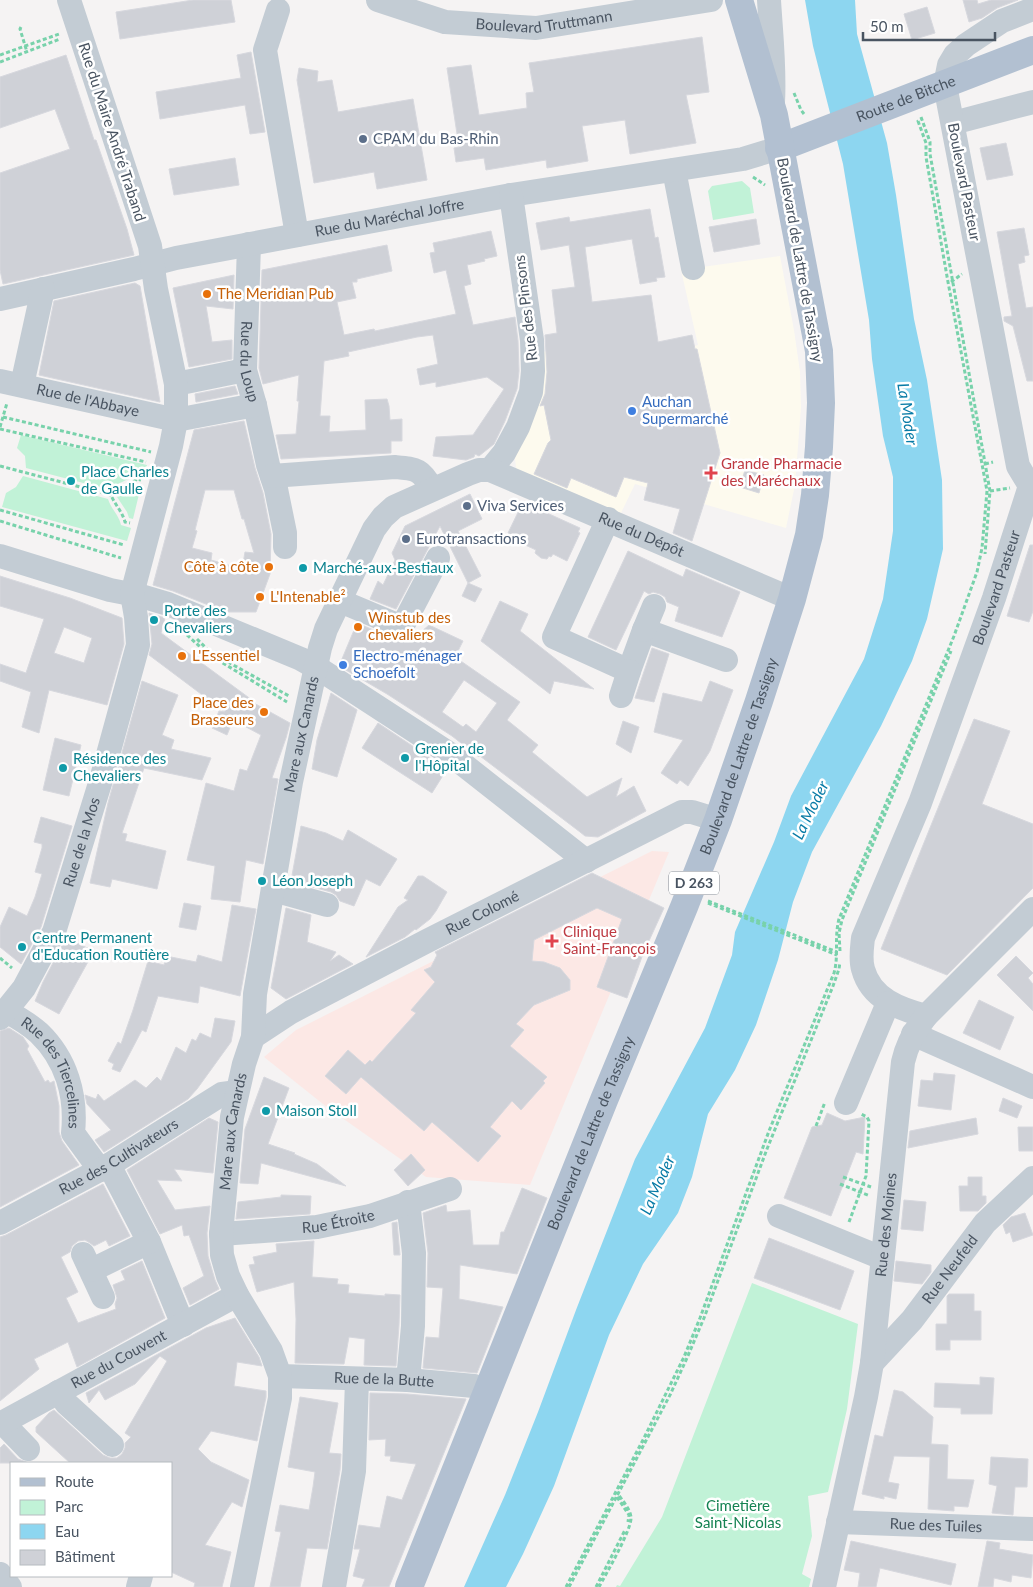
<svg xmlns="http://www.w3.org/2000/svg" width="1033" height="1587" font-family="Lato,sans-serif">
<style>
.commercial{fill:#fdfaee}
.medical{fill:#fce8e5}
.green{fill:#c1f2d7}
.water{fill:#8dd6f0}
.building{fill:#cfd1d7;stroke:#d7d8de;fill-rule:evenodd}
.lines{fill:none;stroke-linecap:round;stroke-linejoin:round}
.path{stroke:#78d2ab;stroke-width:3;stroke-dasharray:4 2.5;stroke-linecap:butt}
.minor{stroke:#c3ccd4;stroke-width:24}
.major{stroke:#b2c0d1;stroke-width:28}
.service-dot{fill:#5c6f8a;stroke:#fff;stroke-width:2}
.food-dot{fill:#e8710a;stroke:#fff;stroke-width:2}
.shop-dot{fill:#3f7fe0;stroke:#fff;stroke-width:2}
.health-dot{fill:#e0444e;stroke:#fff;stroke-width:2}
.culture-dot{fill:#0f9aa8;stroke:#fff;stroke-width:2}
.labels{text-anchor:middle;stroke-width:5;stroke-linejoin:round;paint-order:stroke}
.shield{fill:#fff;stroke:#808790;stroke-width:1}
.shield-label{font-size:14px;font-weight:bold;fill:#495461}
.street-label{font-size:15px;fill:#495461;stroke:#fff}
.service-label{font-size:15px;fill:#4e5e75;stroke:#fff;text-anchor:start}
.food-label{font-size:15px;fill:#c56008;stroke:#fff;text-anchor:start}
.shop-label{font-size:15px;fill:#366cbe;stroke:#fff;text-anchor:start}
.health-label{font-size:15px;fill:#be3a42;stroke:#fff;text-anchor:start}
.culture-label{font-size:15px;fill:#0d838f;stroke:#fff;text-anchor:start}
.park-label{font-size:15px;fill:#148252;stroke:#fff}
.water-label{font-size:16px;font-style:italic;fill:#087ba6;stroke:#fff}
</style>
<rect width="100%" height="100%" fill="#f5f3f3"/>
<path class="commercial" d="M780 256 794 330 800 372 801 407 795 485 786 528 635 484 621 513 521 472 516 468 515 458 533 412 544 352 547 350 628 363 698 345 681 270Z"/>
<path class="medical" d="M652 851 669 852 530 1185 426 1177 328 1108 264 1057 296 1030Z"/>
<path class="green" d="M742 181 750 188 754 213 713 220 708 191 712 186Z
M21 435 147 465 144 476 136 474C128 481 117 482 110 490L26 468 25 456 17 448Z
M23 476 108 499C111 509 119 515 121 525L131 528 127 541 2 507 6 493 16 487Z
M136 485 141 486 133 519 129 518 127 512 117 497 121 493Z
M752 1283 858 1324 847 1409 828 1492 808 1496 812 1536 802 1574 811 1579 809 1587H616L617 1585 620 1586 662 1517Z"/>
<path class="water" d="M805 0H855L857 34 887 143 896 195 914 319 927 380 942 480 943 549 927 619 912 661 881 726 812 852 793 902 778 960 756 1025 735 1070 708 1114 692 1177 678 1213 643 1264 609 1335 554 1486 523 1554 506 1587H464L505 1495 538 1412 576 1310 635 1159 705 1028 732 955 735 932 774 842 791 796 864 659 883 599 893 531V477L883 436 872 359 869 320 843 164 813 46Z"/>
<path class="building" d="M193 0H231L235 22 120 39 116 12Z
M963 0H977L978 4 991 0H1018L997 8 982 18 969 22Z
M927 7 935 33 912 40 904 14Z
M702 37 709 92 686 95 696 143 630 154 625 120 582 126 588 161 547 168 546 160 486 170 484 158 456 162 454 148 459 147 447 68 471 65 479 115 527 108 526 93 534 92 529 63Z
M251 52 265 132 250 134 245 105 160 119 156 92 241 78 237 55Z
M66 55 94 140H96L127 229 134 255 3 284 0 270V173L70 149 55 109 0 128V77Z
M299 68 318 71 317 82 332 80 338 112 413 99 427 180 377 189 374 172 314 183 297 80Z
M1006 143 1013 175 987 180 980 148Z
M235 158 239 185 174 195 169 169Z
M650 209 655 238 658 237 665 277 656 278 657 281 640 284 632 239 585 247 592 302 651 295 658 342 692 335 695 349H697L720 453 692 541 673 533 680 509 644 500 648 483 624 477 616 497 571 478 567 488 534 474 548 443 551 440 544 405 540 406 545 394 547 372 545 335 557 333 552 290 575 287 569 245 541 250 536 223 569 217 570 222Z
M756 219 760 244 714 252 709 227Z
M1024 228 1029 255 1024 256 1025 262 1018 264 1026 308 1033 307V381H1027L1013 326 1004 321V317L1012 316 997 232Z
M491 231 497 256 484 259 485 261 467 265 471 284 464 286 473 325 515 317 518 341 519 371 517 389 505 421 494 444 479 456 475 454 474 457 466 460 433 456 436 437 473 435 504 389 487 377 436 387V382L420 385 417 369 438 364 433 335 417 337 348 352 349 356 324 361 320 416H330L329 432 366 430 365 400 387 399 389 406 390 420 402 419V441H391V453L281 459 276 435 296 434 299 401H297L299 375 263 384 259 368 262 270 387 245 392 271 357 279V282H352L356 298 337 302 344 335 374 329 375 331 456 314 446 270 434 273 430 253 435 252 433 243Z
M234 275 233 309 206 306 212 342 232 340V359L189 367 173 288Z
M135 283 140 286 160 402 39 375 54 301Z
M235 386 238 394 196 402 195 394Z
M244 421 255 468 263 493 271 534 270 574 256 612H226L173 591 153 585 194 430ZM205 490H234L242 519H244L254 553 245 552 242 569 211 560 212 553 192 548 197 531 195 530Z
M745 470 764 475 759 493 740 487Z
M470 494 482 519 458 531 481 576 468 583 440 526 396 609 370 599 378 581 383 585 395 560 392 553 405 526Z
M525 503 580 528 578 532 580 533 567 561 553 554 551 557 549 556 547 559 541 558 535 553 536 550 521 543 522 540 508 533 521 506 524 507Z
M1030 545H1033V611L1029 622 1007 616Z
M628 551 683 577 686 569 740 592 722 637 675 621 679 607 667 602 665 597 660 594 653 592 649 594 644 591 616 650 588 637Z
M0 576 70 598 122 618 124 644 107 705 49 690 39 733 22 727 31 692 0 681V664L26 673 44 619 0 606ZM64 627 92 638 84 663 54 653Z
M468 583 482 589 475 602 462 596Z
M500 601 528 614 520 631 594 689 554 681 550 694 481 641Z
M149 613 165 618 161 633 252 700V702L290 723 286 738 272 778 278 779 263 864 246 860 240 902 211 899 215 866 187 860 206 783 234 791 240 769 247 771 261 735 233 720 227 735 212 728 219 711 225 712 149 655 152 644Z
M357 623 397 640 403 641 411 637 417 640 421 632 429 625 463 641 455 657 520 702 507 720 538 745 532 752 587 797 622 778 616 797 634 786 646 811 598 837 585 836 580 832 480 756 479 757 452 736 387 694 339 666ZM464 680 497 703 476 732 466 724 463 727 442 712Z
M652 648 669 654 654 702 635 698Z
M142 681 178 695 162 735 174 740 171 749 211 758 202 780 144 768 122 833 127 834 125 841 166 851 157 889 112 879 110 887 90 883 108 803Z
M710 681 733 690 710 751 688 786 680 780 677 784 661 773 683 740 654 732 663 693 702 702Z
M331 693 357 710 337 777 312 769 317 740Z
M974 719 1010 731 982 804 1033 824V888L947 975 881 949Z
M623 721 639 727 631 753 616 744Z
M378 723 447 769 432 793 362 748Z
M55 738 81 745 69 796 43 790Z
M41 817 72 826 41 927 21 964 0 947V927L9 907 27 916 35 897 42 874 35 872 42 848V844L34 842Z
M301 826 326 833 343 841 348 830 397 859 380 886 366 879 354 906 340 901 336 895 331 892 291 881Z
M592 873 664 908 643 954 627 998 597 987 622 919 597 908 534 940 532 961 544 962 560 968 570 980V990L534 1005 516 1024 524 1030 510 1046 547 1077 543 1081 545 1083 521 1110 512 1101 490 1127 501 1136 478 1162 432 1122 424 1131 361 1077 346 1094 325 1076 348 1050 365 1065 370 1060 372 1062 416 1013 411 1010 435 982 424 970 431 967 437 955 435 952Z
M418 876H423L447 892 436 911 430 919 416 930 415 929 405 937 366 957 398 907 408 900 404 898Z
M184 903 201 906 196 930 179 927Z
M232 905 256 909 240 996 200 986 198 1003 158 996 146 1032 142 1030 120 1072 112 1069 114 1064 108 1061 118 1042 121 1044 133 1010 148 961 164 965 166 956 196 962 198 955 222 962Z
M286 908 311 915 307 942 336 952 330 961 339 955 353 964 286 999 271 988Z
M66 938 94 951 59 1014 35 1001 43 982Z
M1016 956 1033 973 1028 978 1033 984V1011L997 975Z
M979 1000 1014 1017 1000 1050 963 1033Z
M215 1018 235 1021 231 1042 197 1089 188 1099 104 1152 95 1140 111 1130 87 1104 85 1095 96 1099 98 1094 104 1101 135 1080 146 1088 157 1077 161 1081 176 1047 186 1053 192 1039 196 1041 200 1033 211 1038Z
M9 1028 23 1037 29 1046 27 1049 45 1082 48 1080 50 1083 54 1081 59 1106V1132L62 1141 79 1165 0 1207V1031Z
M934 1073 955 1075 951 1110 918 1106 921 1080 933 1081Z
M264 1077 289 1088 268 1144 295 1153 294 1154 317 1164 346 1186 261 1163 258 1184 240 1183 245 1129Z
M1003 1098 1022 1106 1017 1118 999 1111Z
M827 1113 845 1121 865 1117 863 1154 856 1152 831 1216 784 1198 812 1127 822 1125Z
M209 1118 218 1122 213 1173 174 1169 182 1181 157 1180 175 1210 210 1206 207 1233 208 1256 215 1280 219 1289 190 1305 183 1288 204 1276 189 1235 184 1236 182 1225 160 1234 127 1170Z
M976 1118 978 1134 908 1148 910 1131Z
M1018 1127H1033V1151H1019Z
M411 1154 425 1170 408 1186 394 1170Z
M968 1177H982V1196H986V1203L978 1211H960L959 1186H968Z
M103 1184 130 1236 109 1246 106 1240 94 1246 90 1243 85 1240 78 1241 72 1246 70 1252 61 1257 78 1292 66 1298 78 1323 116 1309 115 1304 117 1298 113 1285 125 1280 121 1271 142 1261 165 1318 77 1367 68 1342 34 1359 39 1369 0 1401V1237L6 1235Z
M522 1188 547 1198 517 1274 460 1265 459 1299 503 1307 477 1373 423 1368 426 1337 439 1338 443 1288 427 1287 428 1253 423 1213 446 1205 447 1212 470 1210 473 1245H499L501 1232H504Z
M281 1195 311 1196 310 1214 236 1219 238 1202 281 1197Z
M904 1200 926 1202 923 1231 901 1229Z
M1025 1213 1033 1235 1013 1242 1010 1232 1006 1234 1003 1225 1011 1217Z
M397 1222 400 1255H394L392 1223Z
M769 1238 854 1271 840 1310 754 1278Z
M314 1241 312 1277 338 1279 337 1284 349 1285 348 1293 385 1296V1294L400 1295 399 1325 396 1366 364 1365 365 1339 349 1337 344 1364 295 1363 296 1319 294 1282 257 1292 249 1265 255 1264 253 1257 277 1252 276 1244Z
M896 1261 931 1265V1272L922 1284 894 1281Z
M949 1294H974V1311H981V1340H950V1350H936V1324H947V1296Z
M235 1318 259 1357 262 1366 237 1362 234 1386 266 1391V1397L257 1441 211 1431 198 1449 211 1462 249 1480 242 1507 232 1502 205 1545 231 1552 222 1587H194L195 1583 171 1572V1463H70L36 1432V1427L49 1413 54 1410 103 1455 110 1458H117L122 1454 125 1448V1443L131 1437 125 1433 167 1361 160 1356 135 1384 105 1400 99 1390 89 1403 86 1393 206 1328Z
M980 1377 994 1378 992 1414H961V1408L934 1407 935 1383 980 1385Z
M894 1390 903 1392 933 1417 931 1444 948 1445 947 1479 974 1480 968 1507 954 1506V1511L928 1509 930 1457 894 1456 888 1482 899 1484 896 1499 884 1496V1499L862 1494 875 1435 883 1437Z
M370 1393 407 1394 466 1399 389 1587H362L365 1579 353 1576 360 1549H354L359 1525 380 1528 387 1496 402 1500 416 1464 390 1461 391 1456H385L386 1439 369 1440Z
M300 1397 338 1403 329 1453 341 1454 340 1470 327 1549 307 1548 300 1587H270L281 1532 275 1531 280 1505 309 1510 313 1487 315 1472 288 1467Z
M4 1444 18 1459 29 1463H0V1448Z
M991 1457 1028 1459 1027 1487H1015L1013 1515 992 1513 997 1486 989 1484Z
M851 1541 956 1564 951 1585 880 1568 876 1587H858L860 1573 844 1570Z
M987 1541 1000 1543 999 1549 1033 1555 1031 1578 1012 1575 1011 1582 994 1578 993 1587H978Z"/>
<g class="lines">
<path class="path" d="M21 27 20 29 27 52
M0 55 59 34
M0 62 60 39
M794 93 801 110 804 114
M921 117 930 142V154L990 491 985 554
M753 177 765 185
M951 282 962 274
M3 417 151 452
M0 427 7 403
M0 429 146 462
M985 464 993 462
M0 466 111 495C115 505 122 511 125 522L130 523
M990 491 1010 488
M111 495C119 488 129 486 137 479L141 480
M0 510 124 545
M0 521 121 558
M187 635 208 654 287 702
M197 639 210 652 289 696
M708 901 837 952
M708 903 837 955
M840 951 839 933 842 920 951 651
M0 958 12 968
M816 1126 825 1102
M843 1177 871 1187
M840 1184 870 1196
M849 1222 866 1176 869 1121 867 1117 861 1114
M617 1497 629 1515 628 1522
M566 1587 644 1438 684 1357 700 1318 769 1131 834 973C839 956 834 938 839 919L954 636 977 572 982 548 987 491 948 282 926 157V143L918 121 922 119
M569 1587 670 1395 687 1358 704 1318 767 1149 833 986 839 969 840 962
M596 1587 625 1530
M599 1587C606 1574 631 1531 631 1518 631 1510 622 1500 618 1494"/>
<g class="minor">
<path id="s1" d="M378 0 445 22 536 28 711 0"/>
<path d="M769 0C771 34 775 68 773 102"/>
<path d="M278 10 265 50 297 235"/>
<path d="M953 123 1033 102"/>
<path d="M674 170 693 268"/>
<path id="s2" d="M249 244 245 370 255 405 268 465 276 489 285 533V547"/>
<path id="s3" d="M0 299 134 269 176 258 511 195 743 159 779 148"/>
<path id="s4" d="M0 381 176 420 255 405"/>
<path d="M176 384 245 370"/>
<path d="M22 385 43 289"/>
<path d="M490 470 504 453 518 427 531 392 533 371 532 340 511 195"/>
<path d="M272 476 395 467C417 469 421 469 432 489"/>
<path d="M608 519 554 637 629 671 644 630 726 660"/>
<path d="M0 556 110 590 141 596 168 604 301 659 324 672 450 754 586 861"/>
<path d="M340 601 402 627 438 558"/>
<path d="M644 630 654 606"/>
<path d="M621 696 629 671"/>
<path d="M273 890 327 905"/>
<path id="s5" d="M6 1011C17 1017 29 1024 39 1033 66 1059 77 1095 73 1133L100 1170"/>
<path id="s6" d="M926 1016C900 1009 871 999 863 969 860 959 862 948 863 938L920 803 994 598 1030 486 1018 466 945 85 949 65 955 55 966 45 1002 21 1033 9"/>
<path id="s7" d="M0 1018 24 988 54 932 101 780 138 645 136 617 132 594 171 446 176 420V384L156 289 150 246 69 0"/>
<path d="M913 1034 1033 1087"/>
<path id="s8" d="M253 1037 291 1012 427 941 682 812H692L718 820"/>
<path d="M846 1103 888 1003"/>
<path d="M109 1165 149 1242 183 1325"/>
<path d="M408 1202 414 1253 413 1326 408 1380"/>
<path d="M779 1216 882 1258"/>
<path id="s9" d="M0 1223 109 1165 222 1094 237 1092"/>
<path id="s10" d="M221 1234 317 1227 370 1216 450 1189"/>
<path d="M83 1254 103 1297"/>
<path d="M92 1270 149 1242"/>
<path id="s11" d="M872 1363 912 1320 985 1223 1033 1178"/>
<path id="s12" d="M280 1376 408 1380 474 1386 487 1391"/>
<path d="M58 1392 67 1404 112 1445"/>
<path d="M3 1423 28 1449"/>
<path id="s13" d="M0 1424 237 1295"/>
<path id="s14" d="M838 1522 1033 1529"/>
<path d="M0 1574 10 1587"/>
<path d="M138 1587 141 1576"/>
<path id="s15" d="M242 1587 280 1398V1376L271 1351 237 1295 228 1276 222 1255 221 1234 232 1117 244 1064 253 1037 255 994 291 782 320 648 326 629 374 529 383 517 394 507 468 474 479 470H490L792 599"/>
<path d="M334 1587 354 1471 357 1380"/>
<path id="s16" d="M824 1587 866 1397 872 1363 903 1062C907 1044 914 1031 926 1016L1033 909"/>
</g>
<g class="major">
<path id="s17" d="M779 148 1033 50"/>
<path id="s18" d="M409 1587 604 1100 684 907 718 820 759 701 792 599 809 535 815 495 819 447 821 403 819 351 774 115 739 0"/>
</g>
</g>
<g class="service-dot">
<circle cx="363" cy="139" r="5"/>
<circle cx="467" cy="506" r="5"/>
<circle cx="406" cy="539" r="5"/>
</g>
<g class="food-dot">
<circle cx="207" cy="294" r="5"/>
<circle cx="269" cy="567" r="5"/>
<circle cx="260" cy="597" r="5"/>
<circle cx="358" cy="627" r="5"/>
<circle cx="182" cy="656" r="5"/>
<circle cx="264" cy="712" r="5"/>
</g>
<g class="shop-dot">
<circle cx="632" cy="411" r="5"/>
<circle cx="343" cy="665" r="5"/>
</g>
<g class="health-dot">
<path d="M708.5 465.5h5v5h5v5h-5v5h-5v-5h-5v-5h5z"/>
<path d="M549.5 933.5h5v5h5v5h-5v5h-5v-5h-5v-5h5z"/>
</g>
<g class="culture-dot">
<circle cx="71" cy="481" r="5"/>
<circle cx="303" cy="568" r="5"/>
<circle cx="154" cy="620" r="5"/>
<circle cx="405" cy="758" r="5"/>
<circle cx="63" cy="768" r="5"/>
<circle cx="262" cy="881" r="5"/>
<circle cx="22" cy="947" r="5"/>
<circle cx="266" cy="1111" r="5"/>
</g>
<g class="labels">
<rect class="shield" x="669" y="871.5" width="50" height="23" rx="4"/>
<g class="shield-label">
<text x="694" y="888">D 263</text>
</g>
<g class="street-label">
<text dy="5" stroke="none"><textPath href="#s1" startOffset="170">Boulevard Truttmann</textPath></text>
<text dy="5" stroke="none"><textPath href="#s17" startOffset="136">Route de Bitche</textPath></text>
<text transform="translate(112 132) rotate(72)" y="5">Rue du Maire André Traband</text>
<text transform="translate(964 182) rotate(79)" y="5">Boulevard Pasteur</text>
<text dy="5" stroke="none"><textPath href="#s3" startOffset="398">Rue du Maréchal Joffre</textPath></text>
<text transform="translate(800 260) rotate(80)" y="5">Boulevard de Lattre de Tassigny</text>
<text transform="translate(526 308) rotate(-97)" y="5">Rue des Pinsons</text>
<text dy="5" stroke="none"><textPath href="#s2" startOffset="118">Rue du Loup</textPath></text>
<text dy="5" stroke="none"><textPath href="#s4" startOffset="90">Rue de l'Abbaye</textPath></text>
<text dy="5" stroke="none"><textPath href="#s15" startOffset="1395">Rue du Dépôt</textPath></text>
<text dy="5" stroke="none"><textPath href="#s6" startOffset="489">Boulevard Pasteur</textPath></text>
<text dy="5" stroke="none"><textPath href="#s15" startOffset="878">Mare aux Canards</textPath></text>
<text dy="5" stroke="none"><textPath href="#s18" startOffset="894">Boulevard de Lattre de Tassigny</textPath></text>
<text dy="5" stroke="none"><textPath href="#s7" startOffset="196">Rue de la Mos</textPath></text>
<text dy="5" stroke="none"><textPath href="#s8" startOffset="261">Rue Colomé</textPath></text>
<text dy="5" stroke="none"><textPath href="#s5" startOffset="82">Rue des Tiercelines</textPath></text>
<text dy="5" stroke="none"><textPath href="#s15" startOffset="474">Mare aux Canards</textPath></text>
<text dy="5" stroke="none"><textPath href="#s18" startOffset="489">Boulevard de Lattre de Tassigny</textPath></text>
<text dy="5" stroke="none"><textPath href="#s9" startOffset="136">Rue des Cultivateurs</textPath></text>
<text dy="5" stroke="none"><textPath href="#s10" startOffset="118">Rue Étroite</textPath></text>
<text dy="5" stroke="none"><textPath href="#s16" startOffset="368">Rue des Moines</textPath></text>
<text dy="5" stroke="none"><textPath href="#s11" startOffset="122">Rue Neufeld</textPath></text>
<text dy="5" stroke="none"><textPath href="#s13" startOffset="135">Rue du Couvent</textPath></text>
<text dy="5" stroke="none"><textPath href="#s12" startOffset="104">Rue de la Butte</textPath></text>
<text dy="5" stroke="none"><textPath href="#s14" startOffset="98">Rue des Tuiles</textPath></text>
</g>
<g class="service-label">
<text x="373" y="144">CPAM du Bas-Rhin</text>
<text x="477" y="511">Viva Services</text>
<text x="416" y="544">Eurotransactions</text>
</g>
<g class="food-label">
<text x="217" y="299">The Meridian Pub</text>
<text x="259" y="572" text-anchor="end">Côte à côte</text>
<text x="270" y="602">L'Intenable²</text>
<text x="368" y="623">Winstub des<tspan x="368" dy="17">chevaliers</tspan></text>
<text x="192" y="661">L'Essentiel</text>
<text x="254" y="708" text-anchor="end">Place des<tspan x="254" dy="17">Brasseurs</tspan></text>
</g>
<g class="shop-label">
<text x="642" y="407">Auchan<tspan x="642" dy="17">Supermarché</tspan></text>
<text x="353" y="661">Electro-ménager<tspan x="353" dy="17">Schoefolt</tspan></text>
</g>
<g class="health-label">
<text x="721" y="469">Grande Pharmacie<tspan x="721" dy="17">des Maréchaux</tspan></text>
<text x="563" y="937">Clinique<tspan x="563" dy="17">Saint-François</tspan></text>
</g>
<g class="culture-label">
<text x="81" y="477">Place Charles<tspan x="81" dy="17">de Gaulle</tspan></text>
<text x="313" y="573">Marché-aux-Bestiaux</text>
<text x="164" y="616">Porte des<tspan x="164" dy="17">Chevaliers</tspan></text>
<text x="415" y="754">Grenier de<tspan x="415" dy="17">l'Hôpital</tspan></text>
<text x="73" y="764">Résidence des<tspan x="73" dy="17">Chevaliers</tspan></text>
<text x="272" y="886">Léon Joseph</text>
<text x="32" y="943">Centre Permanent<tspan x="32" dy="17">d'Education Routière</tspan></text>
<text x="276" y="1116">Maison Stoll</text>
</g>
<g class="park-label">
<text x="738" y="1511">Cimetière<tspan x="738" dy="17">Saint-Nicolas</tspan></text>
</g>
<g class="water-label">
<text transform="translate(908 414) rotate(81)" y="6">La Moder</text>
<text transform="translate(810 810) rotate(-64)" y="6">La Moder</text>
<text transform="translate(657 1185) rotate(-66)" y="6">La Moder</text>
</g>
</g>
<rect x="10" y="1462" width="162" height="115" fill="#ffffff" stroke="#b6bbc0"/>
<rect x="20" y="1478" width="25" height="8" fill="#b2c0d1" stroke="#b6bbc0"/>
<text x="55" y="1487" font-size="15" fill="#495461">Route</text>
<rect x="20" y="1500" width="25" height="15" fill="#c1f2d7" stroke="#b6bbc0"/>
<text x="55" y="1512" font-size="15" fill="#495461">Parc</text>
<rect x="20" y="1524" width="25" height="15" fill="#8dd6f0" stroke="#b6bbc0"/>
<text x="55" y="1537" font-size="15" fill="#495461">Eau</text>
<rect x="20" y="1550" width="25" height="15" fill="#cfd1d7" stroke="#b6bbc0"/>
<text x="55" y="1562" font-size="15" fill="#495461">Bâtiment</text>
<path d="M863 32v8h132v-8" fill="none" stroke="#495461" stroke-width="2.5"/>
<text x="870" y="32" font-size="15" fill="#495461" stroke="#ffffff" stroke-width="4" paint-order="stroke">50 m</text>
</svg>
